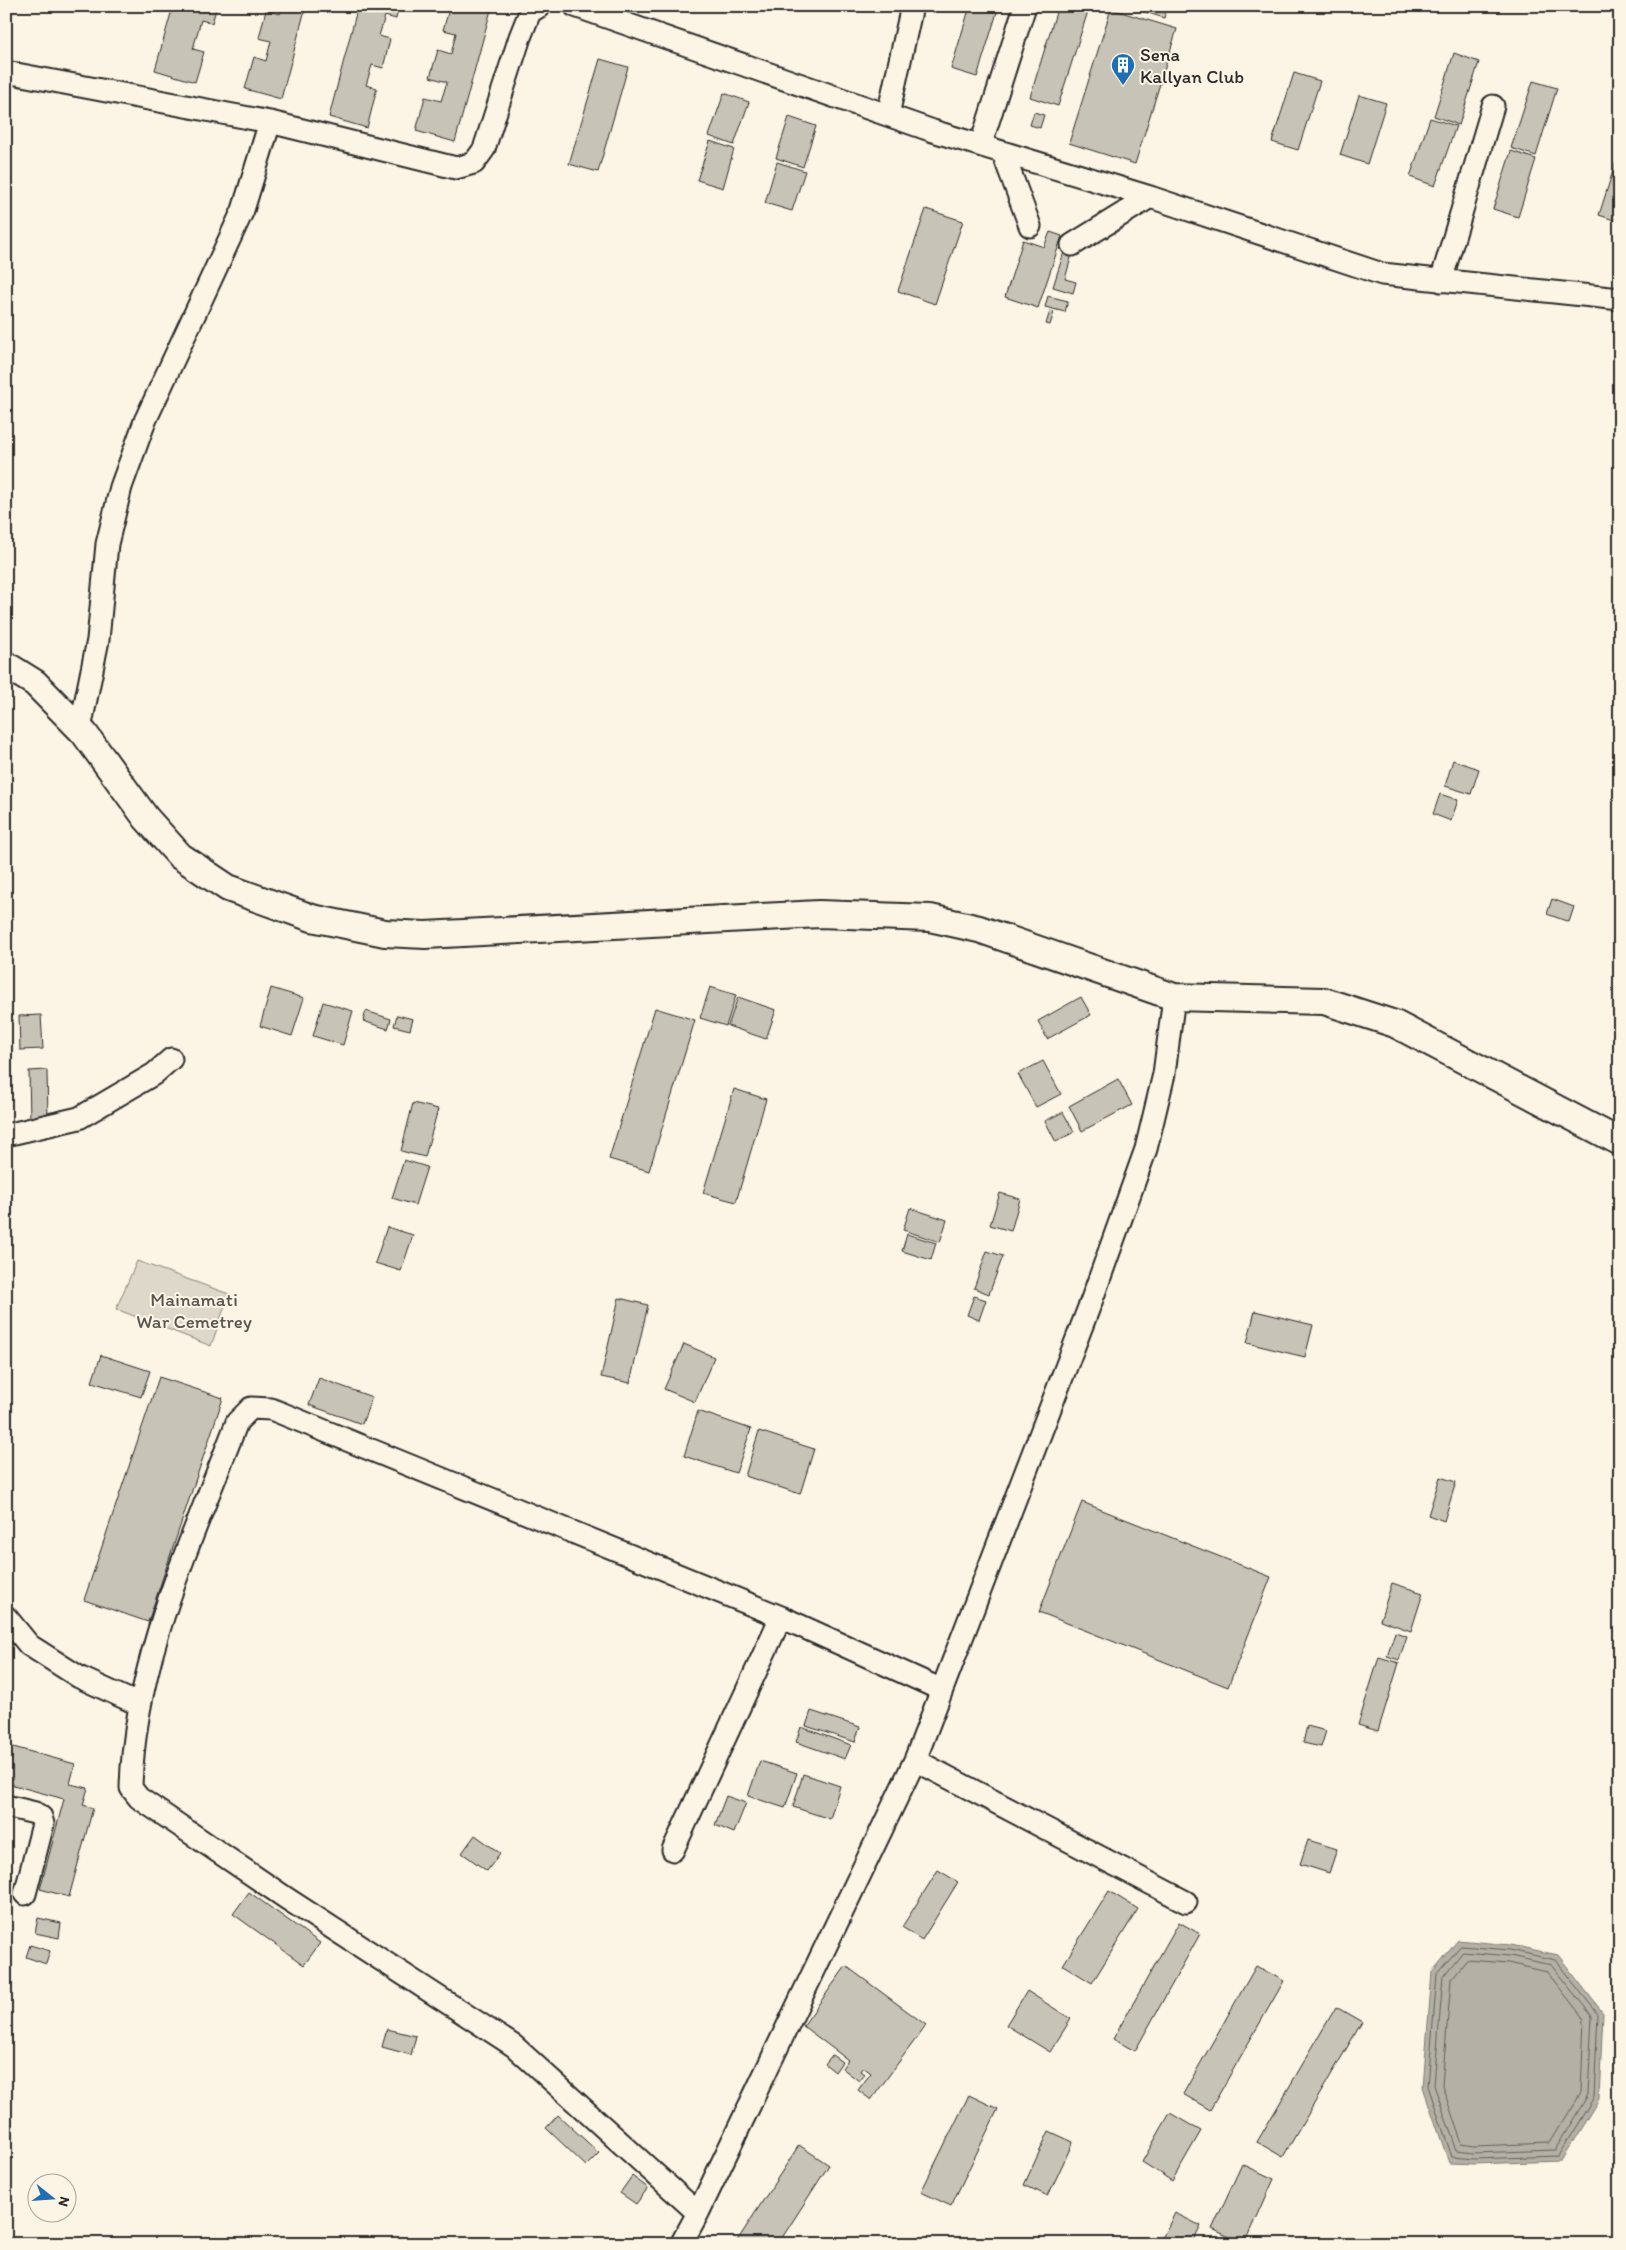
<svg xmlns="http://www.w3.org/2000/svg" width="1626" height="2250" font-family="Itim,sans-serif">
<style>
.green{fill:#ded8ca;stroke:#84827a}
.water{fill:#b4b0a5;stroke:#7d7b74}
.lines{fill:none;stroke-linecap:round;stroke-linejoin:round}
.shore{stroke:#62605c;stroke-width:1}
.building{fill:#c8c3b7;stroke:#2b2b2b}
.minor-casing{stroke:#2b2b2b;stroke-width:25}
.major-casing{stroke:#2b2b2b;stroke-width:30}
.minor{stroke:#fcf5e5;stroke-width:21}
.major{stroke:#fcf5e5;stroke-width:26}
.labels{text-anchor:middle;stroke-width:4;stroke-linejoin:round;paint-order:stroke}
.poi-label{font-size:19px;fill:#2b2b2b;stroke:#fcf5e5;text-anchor:start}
.park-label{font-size:19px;fill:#585653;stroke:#fcf5e5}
</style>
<rect width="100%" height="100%" fill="#fcf5e5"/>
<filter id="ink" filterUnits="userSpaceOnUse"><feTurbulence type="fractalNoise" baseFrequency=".02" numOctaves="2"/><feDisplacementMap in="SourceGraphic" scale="10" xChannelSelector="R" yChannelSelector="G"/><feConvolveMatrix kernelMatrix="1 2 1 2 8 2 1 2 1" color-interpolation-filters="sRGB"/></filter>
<g filter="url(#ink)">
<path class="green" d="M137 1261 229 1294 211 1346 116 1309Z"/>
<path class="water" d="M1458 1940 1511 1945 1558 1955 1603 2013 1599 2099 1561 2161 1474 2164 1449 2163 1423 2087 1432 1972Z"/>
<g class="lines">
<path class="shore" d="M1461 1946 1510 1950 1555 1960 1598 2014 1594 2097 1558 2156 1474 2159 1452 2157 1428 2086 1437 1974Z
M1463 1952 1510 1956 1551 1965 1592 2016 1588 2095 1555 2150 1474 2153 1457 2151 1434 2085 1443 1977Z
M1467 1960 1508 1963 1547 1972 1584 2019 1581 2093 1550 2143 1474 2146 1462 2144 1442 2085 1451 1980Z"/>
</g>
<path class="building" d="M173 6H217L212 23 201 20 193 49 204 52 195 82 155 70Z
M282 6H306L281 99 245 89 254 57 266 61 271 41 259 38 266 10 280 14Z
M358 6H399L396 19 385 16 379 36 390 39 383 68 372 65 366 85 377 88 367 128 329 117Z
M450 6H492L455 142 416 131 425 97 441 101 447 82 430 77 438 50 451 54 456 33 443 30Z
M970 6H999L977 77 951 69Z
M1058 6H1073L1088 11 1058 106 1030 97Z
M1127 6H1167L1164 18Z
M1111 9 1177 29 1135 164 1069 143Z
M1454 53 1479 62 1459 125 1434 116Z
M600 59 628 67 598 172 569 164Z
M1294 73 1320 81 1298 150 1272 142Z
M1533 81 1557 88 1536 156 1511 148Z
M724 93 749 102 734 145 709 136Z
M1359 95 1386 103 1367 164 1340 155Z
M1034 112 1044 115 1040 128 1030 125Z
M789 117 816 126 803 167 776 158Z
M1430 118 1456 126 1435 186 1410 177Z
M710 141 734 149 723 188 697 180Z
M1511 151 1536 159 1518 217 1493 209Z
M1619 152H1620V222L1599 215Z
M777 162 805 171 792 211 765 203Z
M926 209 963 221 935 304 898 291Z
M1050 232 1062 236 1038 308 1005 297 1023 240 1044 247Z
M1064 252 1072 254 1065 279 1076 282 1073 293 1053 287Z
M1048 296 1068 301 1065 312 1045 307Z
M1050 311 1054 312 1050 325 1046 324Z
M1453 760 1479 769 1471 794 1445 786Z
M1440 794 1458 800 1451 821 1433 814Z
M1552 899 1574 907 1569 922 1547 914Z
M710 987 736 995 726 1026 700 1018Z
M271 988 304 998 292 1036 260 1026Z
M738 997 776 1010 766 1039 728 1026Z
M1081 997 1091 1015 1047 1039 1038 1021Z
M323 1002 353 1011 343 1045 313 1036Z
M655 1008 695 1020 649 1171 609 1159Z
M366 1011 391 1019 388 1029 363 1021Z
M41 1015 43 1049 20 1050 19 1016Z
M397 1015 413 1019 410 1030 394 1026Z
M1043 1061 1061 1094 1036 1107 1018 1074Z
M47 1070 48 1119 30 1120 29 1071Z
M1118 1079 1132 1105 1082 1131 1069 1106Z
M734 1089 766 1099 736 1202 703 1193Z
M413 1103 438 1109 425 1157 401 1151Z
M1063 1112 1074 1132 1056 1142 1045 1121Z
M404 1160 427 1167 415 1205 392 1198Z
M1000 1193 1020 1199 1011 1231 990 1225Z
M910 1208 947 1220 940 1242 903 1230Z
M387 1227 413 1235 401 1271 375 1263Z
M907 1234 936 1243 931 1260 902 1251Z
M987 1251 1003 1256 989 1294 974 1288Z
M974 1296 986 1300 979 1320 967 1315Z
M619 1298 648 1305 630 1383 601 1377Z
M1255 1311 1313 1325 1305 1357 1247 1343Z
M684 1344 714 1357 695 1402 664 1389Z
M101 1355 150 1371 141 1397 92 1382Z
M159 1377 223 1398 148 1622 84 1600Z
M319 1378 372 1397 362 1424 309 1405Z
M698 1411 751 1429 736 1473 684 1456Z
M759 1431 814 1449 800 1494 745 1476Z
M1440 1477 1456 1482 1444 1521 1428 1515Z
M1082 1502 1271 1577 1228 1687 1039 1612Z
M1392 1583 1423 1593 1411 1631 1380 1620Z
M1395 1632 1407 1636 1399 1660 1387 1656Z
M1379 1657 1399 1663 1378 1731 1358 1725Z
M811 1711 860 1727 855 1742 806 1726Z
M1307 1726 1326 1731 1321 1747 1303 1743Z
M801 1727 851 1745 845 1759 796 1742Z
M6 1745 75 1764 70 1784 88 1788 83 1805 93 1808 69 1897 40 1889 64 1799 6 1783Z
M760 1761 797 1773 785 1808 748 1796Z
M803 1774 840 1786 830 1819 793 1807Z
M726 1796 746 1803 734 1833 715 1825Z
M475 1835 500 1853 487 1871 462 1853Z
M1308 1840 1337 1849 1329 1873 1300 1864Z
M938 1870 958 1882 922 1940 902 1927Z
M1109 1891 1138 1909 1092 1983 1063 1965Z
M249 1892 320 1943 304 1965 233 1914Z
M38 1918 61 1923 59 1938 35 1933Z
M1179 1922 1200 1934 1135 2051 1113 2039Z
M30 1945 50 1951 46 1964 26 1957Z
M846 1966 926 2025 871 2100 858 2090 871 2073 863 2067 860 2071 864 2074 859 2081 842 2068 848 2060 803 2026Z
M1256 1966 1284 1981 1210 2110 1183 2094Z
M1027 1991 1071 2019 1050 2052 1006 2025Z
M1336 2007 1362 2022 1283 2157 1257 2142Z
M387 2029 416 2036 411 2055 382 2047Z
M832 2055 842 2062 835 2072 825 2064Z
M969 2095 998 2109 951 2206 921 2192Z
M1170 2113 1201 2131 1172 2181 1142 2162Z
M558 2115 599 2153 586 2166 546 2128Z
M1049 2131 1073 2142 1048 2196 1024 2185Z
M799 2145 829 2165 778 2244H735Z
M1242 2164 1274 2179 1245 2244 1212 2229Z
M632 2176 648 2188 636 2204 620 2193Z
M1175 2213 1201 2226 1192 2244H1159Z"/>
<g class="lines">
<g class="minor-casing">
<path id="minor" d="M575 6 933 131 1150 197 1382 274 1620 299
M6 72 270 122 456 168 474 163 484 149 520 37 530 12 540 6
M888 115 912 6
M981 144 1025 6
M1003 153 1030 226
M1072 245 1150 197
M1441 281 1493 106
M80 729 98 640 107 544 121 487 145 421 243 210 270 122
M6 1135 79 1118 154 1074 171 1059
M6 1617 29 1645 79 1677 140 1705
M915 1760 1186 1902
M6 1806 35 1813 41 1817 43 1824 25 1894
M673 1850 781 1617
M698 2213 514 2046 286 1898 139 1798 131 1788C134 1660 192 1540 237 1422L251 1408 271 1409 781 1617 942 1690
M681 2244 698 2213 915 1760 1091 1302 1146 1149 1164 1074 1174 997"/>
</g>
<g class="major-casing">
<path id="major" d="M6 665 35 683 84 733 146 818 180 856 228 888 312 918 385 933 425 935 819 914 930 918 979 929 1174 997 1324 1001 1395 1024 1620 1142"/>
</g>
<use href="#minor" class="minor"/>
<use href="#major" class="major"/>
</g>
</g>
<defs>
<g id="building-pin" transform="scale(1.25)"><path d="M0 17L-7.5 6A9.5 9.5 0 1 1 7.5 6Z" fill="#1f6fb2" stroke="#fcf5e5"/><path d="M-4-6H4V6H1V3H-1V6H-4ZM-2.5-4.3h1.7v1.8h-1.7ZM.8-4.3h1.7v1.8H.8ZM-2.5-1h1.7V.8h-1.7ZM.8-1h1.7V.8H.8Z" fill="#fff"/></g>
</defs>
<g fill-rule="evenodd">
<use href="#building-pin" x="1123" y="65"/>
</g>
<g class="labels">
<g class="poi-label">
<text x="1140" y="61">Sena<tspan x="1140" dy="22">Kallyan Club</tspan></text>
</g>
<g class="park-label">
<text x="194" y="1306">Mainamati<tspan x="194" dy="22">War Cemetrey</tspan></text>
</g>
</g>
<rect width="1626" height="2250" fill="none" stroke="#fcf5e5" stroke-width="25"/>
<rect x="12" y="12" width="1601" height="2225" fill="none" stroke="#2b2b2b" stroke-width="2" filter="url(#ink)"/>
<g transform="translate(52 2198) rotate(107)"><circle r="24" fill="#fcf5e5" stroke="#a8a49b"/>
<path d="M0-4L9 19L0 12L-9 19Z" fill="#1f6fb2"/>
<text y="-8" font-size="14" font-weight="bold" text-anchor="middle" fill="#2b2b2b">N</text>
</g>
</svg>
